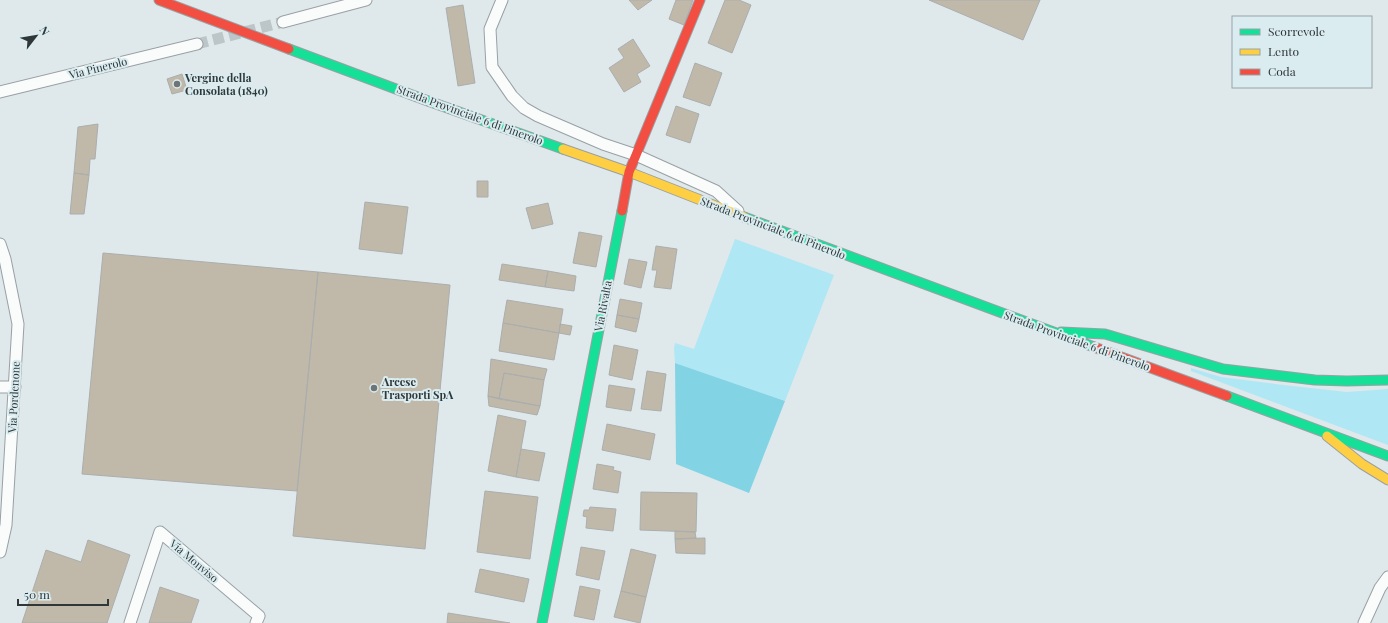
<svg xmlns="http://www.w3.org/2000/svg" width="1388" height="623" font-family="'Playfair Display',serif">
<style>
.green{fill:#b0e7f4}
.forest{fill:#82d4e4}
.building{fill:#c0b9aa;stroke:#abaead}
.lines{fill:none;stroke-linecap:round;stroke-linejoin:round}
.street-tunnel{stroke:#bcc5c7;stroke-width:11;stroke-dasharray:11 5.5;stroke-linecap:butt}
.street-casing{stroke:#9aa0a3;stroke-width:13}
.fast-casing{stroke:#9aa0a3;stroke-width:11}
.slow-casing{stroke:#9aa0a3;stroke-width:11}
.jam-casing{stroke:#9aa0a3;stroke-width:11}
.street{stroke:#fafcfc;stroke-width:11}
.fast{stroke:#16e098;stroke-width:9}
.slow{stroke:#ffcf43;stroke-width:9}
.jam{stroke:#f24e42;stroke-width:9}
.poi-dot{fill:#6d7577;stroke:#daecf0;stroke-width:1.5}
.labels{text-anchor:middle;stroke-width:4;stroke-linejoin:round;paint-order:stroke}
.street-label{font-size:11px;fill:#303739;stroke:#daecf0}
.poi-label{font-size:11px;font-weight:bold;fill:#303739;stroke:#daecf0;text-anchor:start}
</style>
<rect width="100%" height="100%" fill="#dfe8eb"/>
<path class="green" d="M735 239 834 275 785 401 675 363 674 348 675 343 694 349Z
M1191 368 1221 377 1283 385 1347 392 1388 389V445L1191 371Z"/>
<path class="forest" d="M675 363 785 401 749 493 676 464Z"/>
<path class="building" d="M629 0H652L638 10Z
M676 0H693L684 25 669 19Z
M725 0H739L751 5 732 53 708 43Z
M929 0H1040L1023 40Z
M463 5 475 83 458 86 446 8Z
M633 39 650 66 637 74 641 82 624 92 609 68 624 58 618 49Z
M695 63 722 73 710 106 683 97Z
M182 74 187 90 172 94 167 79Z
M676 106 699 114 690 143 666 135Z
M98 124 95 159H90L89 175 74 173 78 127Z
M74 173 89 175 84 214H70Z
M477 181H488V197H477Z
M365 202 408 207 402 254 359 249Z
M548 203 553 224 532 229 526 208Z
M579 232 602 236 596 267 573 263Z
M656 246 677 249 671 289 654 287 657 270H652Z
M103 253 318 272 297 491 82 474Z
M629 259 647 262 641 288 624 284Z
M502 264 548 271 545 287 499 280Z
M548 271 576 276 574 291 545 287Z
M318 272 450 285 425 549 293 536Z
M620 299 642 303 639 319 617 315Z
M507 300 563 309 559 333 503 323Z
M617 315 639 319 636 332 615 327Z
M503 323 559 333 554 360 499 351Z
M560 324 572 326 570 335 559 333Z
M614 345 638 350 632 380 609 375Z
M491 359 547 369 544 380 504 373 499 399 488 396Z
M647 371 666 374 661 411 641 409Z
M504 373 544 380 540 406 499 399Z
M609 385 635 389 631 411 606 407Z
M488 396 540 406 537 415 489 406Z
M498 415 526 421 516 477 488 471Z
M607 424 655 434 650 460 602 450Z
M521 449 545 453 539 481 516 477Z
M597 464 614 467 613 470 621 472 618 493 593 489Z
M485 491 538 497 530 559 477 552Z
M641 492 697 493 696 532 640 530Z
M590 507 616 509 613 531 586 528 587 517 583 516 584 510H589Z
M675 531 695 532 696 538 675 539Z
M705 538V554L676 553 675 539Z
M88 540 130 555 107 623H22L46 550 81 562Z
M581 547 605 551 599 580 576 575Z
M631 549 656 555 646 597 621 591Z
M480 569 529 579 524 602 475 592Z
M580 586 600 590 594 620 574 616Z
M160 587 199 600 191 623H149Z
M621 591 646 597 640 623 614 617Z
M448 613 510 623H447Z"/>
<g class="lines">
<path class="street-tunnel" d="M197 44 283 22"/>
<g class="street-casing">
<path id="street" d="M502 0 490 29 492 67 512 96 524 108 538 116 603 144 636 155 716 191 738 211
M283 22 366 0
M0 92 197 44
M0 244 5 259 18 324 6 525 0 552
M0 387H15
M130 623 160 532 259 616 256 623
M1364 623 1380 588 1388 577"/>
</g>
<g class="fast-casing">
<path id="fast" d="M289 49 428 101 563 149
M744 217 1094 347
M1061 332 1105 334 1223 369 1315 380 1347 381 1388 380
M1227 396 1388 456
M542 623 622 211"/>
</g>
<g class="slow-casing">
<path id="slow" d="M563 149 629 172 744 217
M1327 436 1362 464 1388 480"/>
</g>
<g class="jam-casing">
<path id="jam" d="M159 0 289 49
M622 211 629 172 700 0
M1094 347 1227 396"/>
</g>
<use href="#street" class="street"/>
<use href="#fast" class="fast"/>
<use href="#slow" class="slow"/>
<use href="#jam" class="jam"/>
</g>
<g class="poi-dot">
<circle cx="177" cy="84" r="4"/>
<circle cx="374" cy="388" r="4"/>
</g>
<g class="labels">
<g class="street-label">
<text transform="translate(98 68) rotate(-14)" y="4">Via Pinerolo</text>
<text transform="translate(470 115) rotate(20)" y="4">Strada Provinciale 6 di Pinerolo</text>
<text transform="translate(773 228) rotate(21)" y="4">Strada Provinciale 6 di Pinerolo</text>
<text transform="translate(603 306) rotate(-79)" y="4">Via Rivalta</text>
<text transform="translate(1077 341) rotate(20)" y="4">Strada Provinciale 6 di Pinerolo</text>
<text transform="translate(14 397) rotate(-87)" y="4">Via Pordenone</text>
<text transform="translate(194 561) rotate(40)" y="4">Via Monviso</text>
</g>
<g class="poi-label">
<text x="185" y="82">Vergine della<tspan x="185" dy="13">Consolata (1840)</tspan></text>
<text x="382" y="386">Arcese<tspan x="382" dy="13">Trasporti SpA</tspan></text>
</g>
</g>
<rect x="1232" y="16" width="140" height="72" fill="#daecf0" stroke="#96a4a7"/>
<rect x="1240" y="29" width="20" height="6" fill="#16e098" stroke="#96a4a7"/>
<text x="1268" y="36" font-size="12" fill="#303739">Scorrevole</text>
<rect x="1240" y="49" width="20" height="6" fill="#ffcf43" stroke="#96a4a7"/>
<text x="1268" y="56" font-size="12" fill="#303739">Lento</text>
<rect x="1240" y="69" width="20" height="6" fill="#f24e42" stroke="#96a4a7"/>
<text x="1268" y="76" font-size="12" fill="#303739">Coda</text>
<g transform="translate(36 36) rotate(59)" stroke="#daecf0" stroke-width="3" paint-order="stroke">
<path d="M0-3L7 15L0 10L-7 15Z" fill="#303739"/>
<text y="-6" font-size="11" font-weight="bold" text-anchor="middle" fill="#303739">N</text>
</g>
<path d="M18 599v6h90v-6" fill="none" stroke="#303739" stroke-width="2"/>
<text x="24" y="599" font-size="12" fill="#303739" stroke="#daecf0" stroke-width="3" paint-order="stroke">50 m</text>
</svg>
